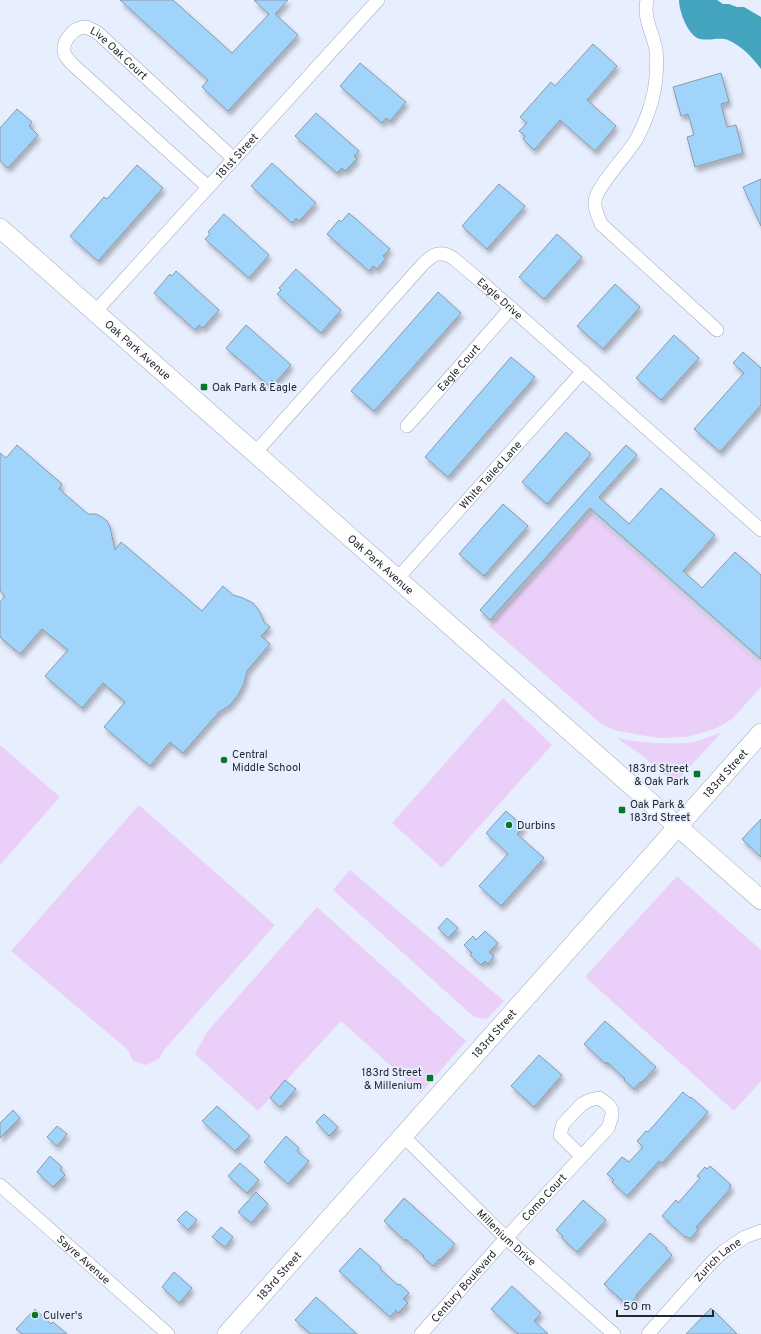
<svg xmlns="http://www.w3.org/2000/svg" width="761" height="1334" font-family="Overpass,sans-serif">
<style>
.green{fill:#ead0f9}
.water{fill:#44a4bd}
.building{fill:#a1d4fb;stroke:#899aa8;filter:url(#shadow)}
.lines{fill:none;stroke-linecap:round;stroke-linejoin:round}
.street-casing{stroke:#a2abbd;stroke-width:14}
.secondary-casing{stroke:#a2abbd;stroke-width:20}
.street{stroke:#fff;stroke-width:13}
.secondary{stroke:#fff;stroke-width:19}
.poi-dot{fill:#077629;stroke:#e7eefe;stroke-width:1.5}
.labels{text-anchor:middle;stroke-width:3.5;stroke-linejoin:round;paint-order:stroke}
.street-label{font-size:11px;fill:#252930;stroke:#e7eefe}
.poi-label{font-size:11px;fill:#252930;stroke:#e7eefe;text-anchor:start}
</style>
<defs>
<filter id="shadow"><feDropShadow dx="2.5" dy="4.5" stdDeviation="2" flood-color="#0004"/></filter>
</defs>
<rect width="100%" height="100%" fill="#e7eefe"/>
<path class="green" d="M591 513 761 664V687L732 719 715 729 687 737 661 738 639 735 614 730 600 723 489 626Z
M503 698 552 745 442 868 392 823Z
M721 733 675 783 639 753 617 738C642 743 669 745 694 742 703 740 712 735 721 733Z
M0 745 60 797 0 865Z
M139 805 275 925 164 1050 159 1059 146 1065 133 1061 128 1050 11 951Z
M350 870 504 1001 487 1019 474 1017 333 890Z
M677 876 761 950V1081L734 1111 585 977Z
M317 907 466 1041 421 1093 341 1021 258 1111 195 1054 207 1032Z"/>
<path class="water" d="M679 0H717L723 4H729L737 7H744L761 17V69C752 57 742 46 728 40 719 37 709 41 700 39 688 36 679 11 679 0Z"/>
<path class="building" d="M120 0H173L232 53 269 14 254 0H288L275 14 298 35 228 111 202 87 208 80Z
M593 44 617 66 587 100 616 126 595 151 560 120 534 150 523 139 525 136 519 131 527 123 520 117 551 82 555 86Z
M360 63 406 102 390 121 386 118 382 123 340 86Z
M721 73 729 102 721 104 727 127 736 125 743 153 695 167 687 137 694 135 688 114 681 116 673 87Z
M17 109 32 122 29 126 38 135 8 168 0 161V128Z
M316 113 359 151 354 156 357 159 345 171 342 168 337 173 295 136Z
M272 163 316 203 299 221 296 218 292 223 251 186Z
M137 165 163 188 98 261 70 236 104 197 107 199Z
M761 179V226L743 187Z
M499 184 525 206 487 249 462 226Z
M349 213 390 249 383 256 386 258 377 269 373 266 369 271 327 234 339 220 341 222Z
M224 214 269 255 249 278 205 239 210 234 208 232Z
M557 234 582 257 544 299 519 277Z
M296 269 341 310 321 333 277 294 281 290 279 288Z
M176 271 219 310 203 328 199 325 195 330 154 293 170 274 172 276Z
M615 284 640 307 603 349 577 326Z
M438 292 461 313 374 411 351 391Z
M246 325 291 365 275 383 272 380 268 385 226 348Z
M674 335 699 358 661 400 636 378Z
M743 352 761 368V405L720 452 694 429 744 373 733 363Z
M511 357 535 377 448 477 425 457Z
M566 432 591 454 547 504 522 482Z
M17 445 62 484 59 489 88 514H96L102 517 107 521 110 527 115 550 121 542 202 611 223 586 233 595 243 598 253 603 260 612 264 622 270 627 261 636 270 644 247 671 244 684 238 695 230 705 219 712 183 753 170 742 150 766 104 727 125 702 103 683 82 708 45 676 68 650 42 629 20 654 0 637V602L5 596 0 591V453L6 458Z
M626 445 637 455 599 497 629 524 661 488 715 535 683 571 702 588 735 552 761 575V659L590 508 490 620 480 610Z
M503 504 528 526 484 576 459 554Z
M506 811 524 827 517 834 544 858 501 906 479 886 508 854 486 833Z
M761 819V857L742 839Z
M447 918 458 928 448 938 438 928Z
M485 931 498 943 489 952 494 956 488 964 485 961 481 965 470 955 472 953 464 945 473 936 476 940Z
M605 1021 656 1067 641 1083 640 1082 634 1089 624 1080 625 1079 607 1062 606 1064 584 1044Z
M539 1055 562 1075 534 1107 511 1086Z
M285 1080 296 1089 280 1107 270 1098Z
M683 1092 690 1098 691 1097 708 1112 662 1163 659 1161 627 1196 612 1182 614 1180 607 1174 622 1157 629 1162 643 1147 637 1141 646 1131 648 1132Z
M217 1106 250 1136 235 1151 202 1121Z
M13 1110 20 1118 0 1138V1123Z
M324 1114 338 1127 329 1136 316 1122Z
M57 1126 67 1134 57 1146 47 1137Z
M286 1136 299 1148 297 1151 309 1161 288 1184 264 1162Z
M50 1156 62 1167 60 1170 65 1175 53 1187 37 1172Z
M240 1163 259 1180 247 1193 228 1176Z
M710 1166 731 1185 729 1187 731 1188 696 1227 698 1229 690 1239 686 1236 685 1237 662 1216 676 1200 678 1203 700 1178 697 1176 705 1167 707 1169Z
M256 1192 268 1204 251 1223 238 1212Z
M404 1198 455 1244 440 1260 439 1259 433 1266 423 1257 424 1256 406 1239 405 1241 384 1221Z
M583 1200 606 1220 577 1252 562 1238 563 1236 556 1230Z
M186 1211 197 1220 188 1230 177 1220Z
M221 1227 233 1237 225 1247 212 1237Z
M650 1233 667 1248 666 1249 672 1255 636 1295 637 1296 628 1306 604 1284Z
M360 1248 381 1267 380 1269 398 1285 400 1284 409 1293 403 1299 408 1303 398 1313 396 1310 390 1317 339 1271Z
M174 1272 192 1288 179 1303 162 1287Z
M512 1286 541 1313 534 1321 548 1334H518L491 1309Z
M316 1297 357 1334H311L295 1320Z
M711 1308 737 1334H686Z
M35 1309 51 1324 53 1322 67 1334H22L16 1329Z"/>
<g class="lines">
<g class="street-casing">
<g id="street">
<path d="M647 0C643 20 653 32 656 50 658 71 655 94 648 113 645 122 641 131 637 138 629 153 596 187 595 201 594 209 599 218 601 224L717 330"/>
<path id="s1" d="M208 187 71 63C69 60 66 57 65 55 60 43 73 27 86 27 89 28 94 31 98 33L234 159"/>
<path id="s2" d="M95 312 378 0"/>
<path id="s3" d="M407 426 511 308"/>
<path id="s4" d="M255 453 423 264C433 254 440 250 453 258L485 285 761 530"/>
<path id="s5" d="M397 579 583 371"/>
<path id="s6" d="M403 1136 506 1238 614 1334"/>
<path id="s7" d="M0 1185 168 1334"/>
<path id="s8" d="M421 1334 506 1238 608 1128C614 1111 615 1108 599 1098L590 1100 582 1104 563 1124 560 1135 581 1156"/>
<path id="s9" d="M648 1334 712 1262 724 1251 745 1237 761 1231"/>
</g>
</g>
<g class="secondary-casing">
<g id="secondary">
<path id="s10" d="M0 228 761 900"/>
<path id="s11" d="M227 1334 761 733"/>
</g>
</g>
<use href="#street" class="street"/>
<use href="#secondary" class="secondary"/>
</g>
<g class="poi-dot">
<rect x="200" y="383" width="8" height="8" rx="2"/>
<circle cx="224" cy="760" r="4"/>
<rect x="693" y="770" width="8" height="8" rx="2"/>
<rect x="618" y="806" width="8" height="8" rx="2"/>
<circle cx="509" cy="825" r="4"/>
<rect x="426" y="1074" width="8" height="8" rx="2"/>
<circle cx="35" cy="1315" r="4"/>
</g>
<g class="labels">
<g class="street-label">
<text dy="4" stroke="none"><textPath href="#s1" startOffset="277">Live Oak Court</textPath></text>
<text dy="4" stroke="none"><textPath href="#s2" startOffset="211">181st Street</textPath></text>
<text dy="4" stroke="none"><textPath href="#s4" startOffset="349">Eagle Drive</textPath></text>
<text dy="4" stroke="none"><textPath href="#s10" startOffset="184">Oak Park Avenue</textPath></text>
<text dy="4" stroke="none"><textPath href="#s3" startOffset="78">Eagle Court</textPath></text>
<text dy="4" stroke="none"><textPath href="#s5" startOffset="140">White Tailed Lane</textPath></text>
<text dy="4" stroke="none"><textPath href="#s10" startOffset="508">Oak Park Avenue</textPath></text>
<text dy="4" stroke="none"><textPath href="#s11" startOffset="750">183rd Street</textPath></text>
<text dy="4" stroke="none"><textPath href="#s11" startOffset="402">183rd Street</textPath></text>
<text dy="4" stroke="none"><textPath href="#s8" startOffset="184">Como Court</textPath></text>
<text dy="4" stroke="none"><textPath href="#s6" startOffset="145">Millenium Drive</textPath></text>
<text dy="4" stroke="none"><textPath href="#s7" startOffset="112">Sayre Avenue</textPath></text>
<text dy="4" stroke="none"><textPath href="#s9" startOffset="102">Zurich Lane</textPath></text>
<text dy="4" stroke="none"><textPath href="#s11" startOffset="78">183rd Street</textPath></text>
<text dy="4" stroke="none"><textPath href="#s8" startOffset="64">Century Boulevard</textPath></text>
</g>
<g class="poi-label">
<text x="212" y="391">Oak Park &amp; Eagle</text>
<text x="232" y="758">Central<tspan x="232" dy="13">Middle School</tspan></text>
<text x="689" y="772" text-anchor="end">183rd Street<tspan x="689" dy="13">&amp; Oak Park</tspan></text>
<text x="630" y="808">Oak Park &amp;<tspan x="630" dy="13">183rd Street</tspan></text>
<text x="517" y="829">Durbins</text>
<text x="422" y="1076" text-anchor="end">183rd Street<tspan x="422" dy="13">&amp; Millenium</tspan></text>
<text x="43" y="1319">Culver's</text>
</g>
</g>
<path d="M617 1310v6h96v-6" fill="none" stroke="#252930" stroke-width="2"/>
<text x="623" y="1310" font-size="12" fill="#252930" stroke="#e7eefe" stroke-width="3" paint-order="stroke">50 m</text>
</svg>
